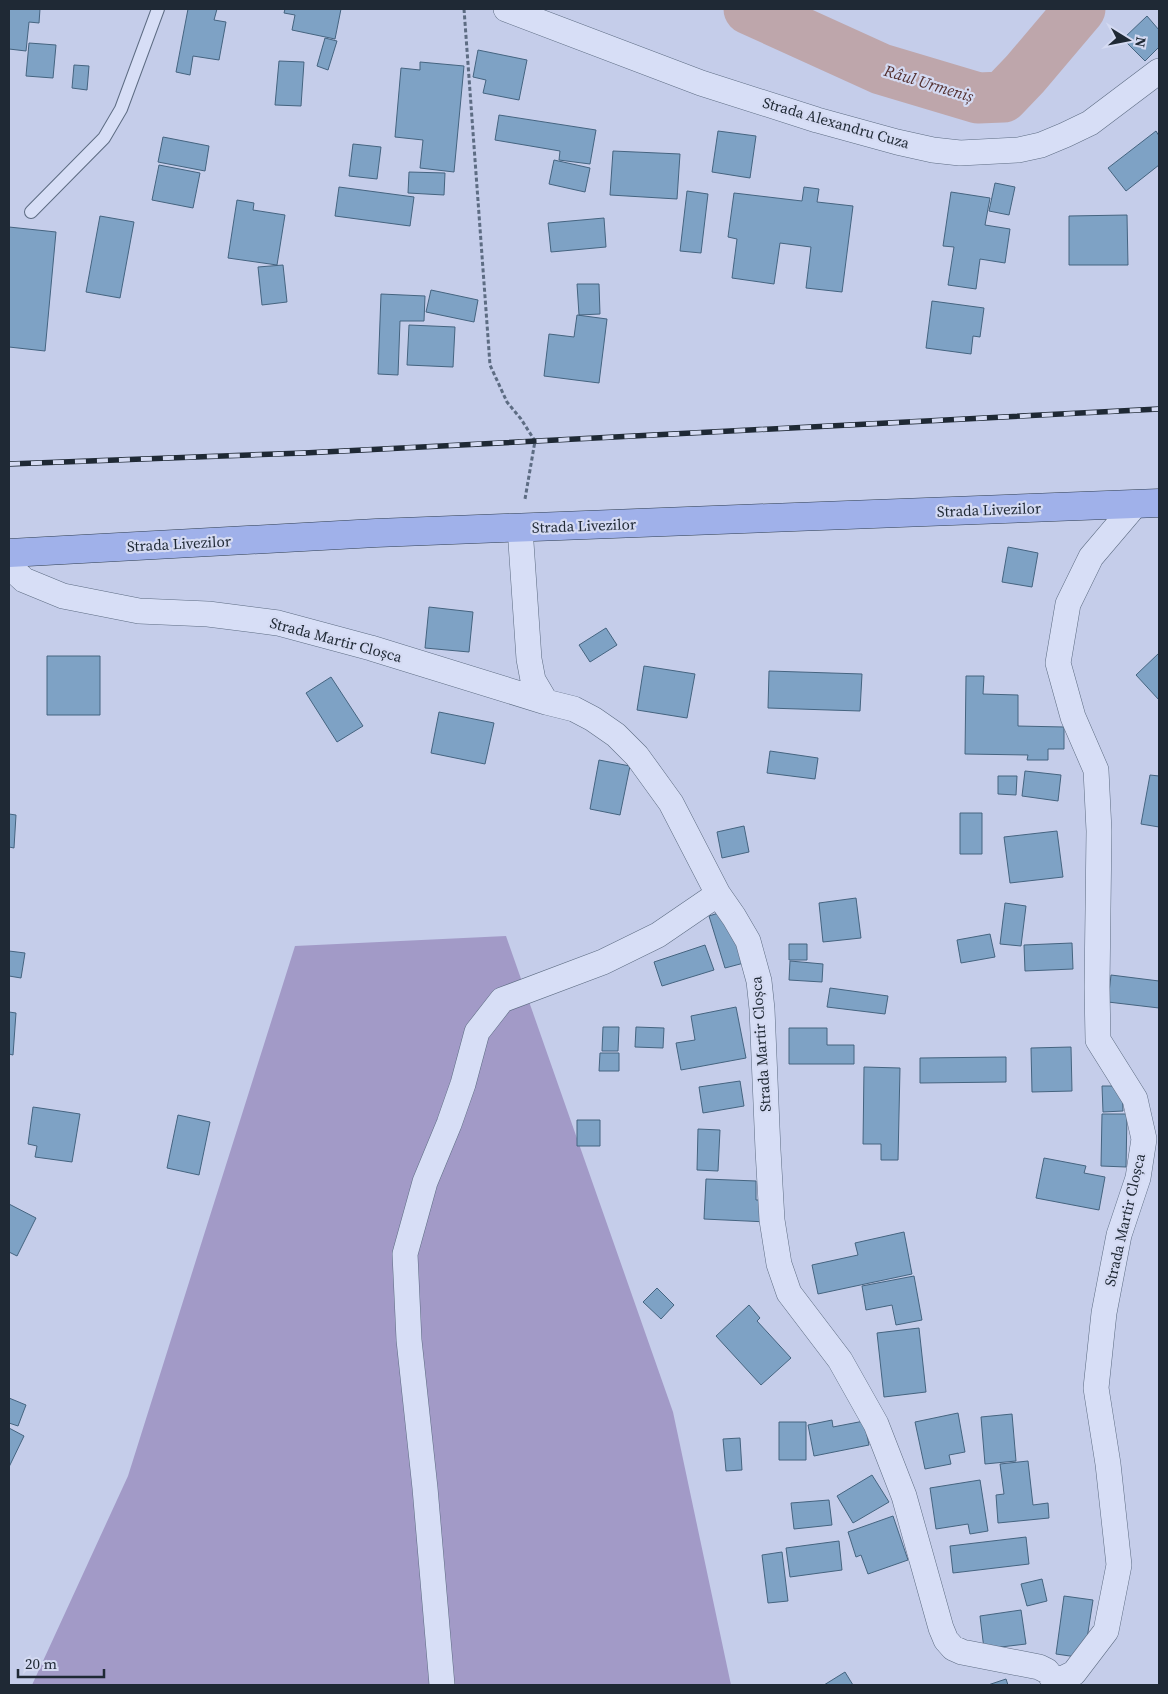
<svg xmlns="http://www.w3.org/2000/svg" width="1168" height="1694" font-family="'Source Serif 4',serif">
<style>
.green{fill:#a29ac7}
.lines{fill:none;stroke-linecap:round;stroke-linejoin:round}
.river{stroke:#bea6ab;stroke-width:51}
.building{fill:#7ea2c5;stroke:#456480}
.service-casing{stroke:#5d6c83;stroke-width:14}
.minor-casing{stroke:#5d6c83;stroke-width:26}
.primary-casing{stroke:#303f51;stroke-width:29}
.path{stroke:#5d6c83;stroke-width:3;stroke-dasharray:4 2.5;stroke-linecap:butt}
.service{stroke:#d7def6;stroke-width:12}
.minor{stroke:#d7def6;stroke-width:25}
.primary{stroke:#a0b1ea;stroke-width:28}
.rail-casing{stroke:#1f2935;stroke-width:5.5}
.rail{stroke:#d4daf2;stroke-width:4;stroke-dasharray:11;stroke-linecap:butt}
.labels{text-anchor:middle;stroke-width:4.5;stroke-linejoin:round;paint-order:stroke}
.street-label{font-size:15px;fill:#1f2935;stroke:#d4daf2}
.water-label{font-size:16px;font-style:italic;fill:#533030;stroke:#d4daf2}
</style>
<rect width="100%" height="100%" fill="#c5cdea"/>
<path class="green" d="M506 936 673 1412 731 1685H32L128 1476 295 946Z"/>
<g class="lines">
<path class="river" d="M749 9 881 69 978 98 1003 97 1025 74 1080 9"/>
</g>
<path class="building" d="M9 9H40L39 23 29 22 26 51 9 49Z
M188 9H217L214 20 226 22 219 60 193 56 190 75 176 72Z
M285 9H341L335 39 292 30 295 15 284 13Z
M1147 16 1159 30V47L1145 61 1123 39Z
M325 38 337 41 328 70 317 66Z
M29 43 56 45 53 78 26 76Z
M478 50 527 60 519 100 483 93 486 80 473 77Z
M279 61 304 62 301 106 275 105Z
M420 62 464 66 454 172 420 168 423 140 395 137 401 68 420 70Z
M74 65 89 66 87 90 72 88Z
M499 115 596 130 590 164 559 160 560 151 495 140Z
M718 131 756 136 750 178 712 172Z
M1156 131 1159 136V165L1126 191 1108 168Z
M163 137 209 146 205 171 158 162Z
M353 144 381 147 377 179 349 176Z
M613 151 680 154 677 199 610 195Z
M554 160 590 168 585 192 549 184Z
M159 165 200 173 193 208 152 200Z
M409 172 445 173 444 195 408 193Z
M995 183 1015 187 1009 215 989 211Z
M339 187 414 197 410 226 335 216Z
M804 187 819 189 817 202 853 206 842 292 806 288 811 247 780 243 774 284 732 278 737 239 728 237 734 193 802 201Z
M687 191 708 194 701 253 680 251Z
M951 192 990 198 985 225 1010 229 1005 263 980 259 976 289 948 285 954 247 943 246Z
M237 200 254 203 253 210 285 215 277 265 228 258Z
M1127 215 1128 265H1069V216Z
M100 216 134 222 120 298 86 292Z
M604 218 606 247 551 252 548 223Z
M9 227 56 232 45 351 9 347Z
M283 265 287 302 262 305 258 267Z
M577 284H599L600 314 579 315Z
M431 290 478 300 474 322 426 312Z
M381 294 425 296 424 321H400L398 375 378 374Z
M932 301 984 308 980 337 973 336 971 354 926 348Z
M577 315 607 319 599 383 544 376 549 334 574 337Z
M409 325 455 327 453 367 407 365Z
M1008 547 1038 553 1032 587 1002 582Z
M429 607 473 612 469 652 425 648Z
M606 628 617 645 590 662 579 645Z
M1159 653V700L1136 675Z
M47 656H100V715H47Z
M644 666 695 674 687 718 637 710Z
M769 671 862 674 860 711 768 708Z
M966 676H984L983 694 1018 695V726L1064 727V749H1048V760H1027L1028 755 965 754Z
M331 677 363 726 337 742 306 693Z
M439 712 494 723 485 764 431 753Z
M770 751 818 758 815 779 767 773Z
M599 760 630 766 620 815 590 809Z
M1025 771 1061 775 1058 801 1022 796Z
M1150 775 1159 776V827L1141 824Z
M998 776H1017L1016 795 998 794Z
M960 813H982V854H960Z
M9 814 16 815 14 848 9 847Z
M744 826 749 852 722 858 717 832Z
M1057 831 1063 877 1010 883 1004 837Z
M856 898 861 938 823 942 819 903Z
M1005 903 1026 906 1021 946 1000 944Z
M728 910 744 963 725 968 709 916Z
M990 934 995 957 961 963 957 940Z
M1072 943 1073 969 1025 971 1024 945Z
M789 944H807V960H789Z
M705 945 714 970 662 986 654 962Z
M9 951 25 953 21 978 9 976Z
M790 961 823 964 822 982 789 980Z
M1111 975 1159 981V1008L1108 1002Z
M830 988 888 996 885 1014 827 1007Z
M736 1007 746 1058 681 1070 676 1043 695 1040 691 1016Z
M9 1012 16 1013 13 1055 9 1054Z
M603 1027H619L618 1051H602Z
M636 1027 664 1028 663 1048 635 1047Z
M789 1028H827V1045H854V1064H789Z
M1071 1047 1072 1091 1032 1092 1031 1048Z
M600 1053H619V1071H599Z
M1006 1057V1082L920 1083V1058Z
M864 1067 900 1068 898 1160H881V1144H863Z
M740 1081 744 1106 703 1113 699 1087Z
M1102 1086H1122L1123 1111 1103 1112Z
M33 1107 80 1114 72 1162 35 1157 37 1146 28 1144Z
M1102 1114H1127L1126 1167 1101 1166Z
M178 1115 210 1122 199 1175 167 1168Z
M577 1120H600V1146H577Z
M698 1129 720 1130 718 1171 697 1170Z
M1044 1158 1086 1166 1084 1173 1105 1177 1099 1210 1036 1198Z
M706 1179 756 1181V1200H768L767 1222 704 1219Z
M9 1204 36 1218 17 1256 9 1252Z
M904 1232 912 1274 818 1294 812 1265 858 1255 855 1243Z
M914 1276 922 1320 896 1325 892 1305 866 1310 862 1286Z
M657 1288 674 1305 661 1319 643 1302Z
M749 1305 760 1318 757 1321 791 1358 761 1385 716 1336Z
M919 1328 926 1392 884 1397 877 1333Z
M9 1398 26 1405 18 1426 9 1423Z
M958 1413 965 1452 949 1455 951 1464 925 1469 915 1422Z
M1012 1414 1016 1461 985 1464 981 1417Z
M832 1420 833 1427 864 1421 869 1445 814 1456 808 1425Z
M779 1422H806V1460H779Z
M9 1428 24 1436 9 1467Z
M740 1438 742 1470 726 1471 723 1439Z
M1028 1461 1033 1505 1048 1503 1049 1518 998 1523 996 1495 1004 1494 1000 1464Z
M872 1475 889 1502 853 1523 837 1496Z
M980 1480 988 1531 970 1534 968 1524 936 1529 930 1488Z
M829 1500 832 1525 794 1529 791 1503Z
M893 1516 908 1560 868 1574 861 1555 856 1557 848 1532Z
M1026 1537 1029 1564 953 1573 950 1546Z
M839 1541 842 1570 790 1577 786 1548Z
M782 1552 788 1601 768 1603 762 1555Z
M1042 1579 1047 1601 1027 1606 1021 1584Z
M1064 1596 1093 1600 1084 1658 1056 1654Z
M1021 1610 1026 1644 984 1649 980 1616Z
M845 1672 853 1685H824Z
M1006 1679 1008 1685H988Z"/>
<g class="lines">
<g class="service-casing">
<path id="service" d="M31 212 104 138 121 109 158 9"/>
</g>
<g class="minor-casing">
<path id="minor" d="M506 9 701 83 817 120 897 142 933 150 960 153 1018 150 1041 145 1065 135 1090 123 1159 71
M520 528 529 659 533 680 546 702 574 709 593 719 616 735 637 756 671 803 718 894 734 917 748 941 759 981 762 1009 768 1150 772 1220 779 1264 789 1293 840 1360 876 1424 904 1496 941 1628 946 1640 953 1648 962 1652 1039 1667 1047 1671 1058 1685
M9 566 24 580 63 596 139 611 208 614 278 623 371 648 546 702
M1056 1682 1074 1673 1106 1631 1119 1565 1108 1464 1096 1388 1104 1313 1119 1235 1138 1178 1144 1139 1135 1099 1098 1040 1097 987 1099 831 1096 770 1073 717 1058 663 1068 604 1091 557 1136 504
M442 1685 425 1488 409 1340 405 1254 425 1182 449 1124 463 1084 477 1032 502 1000 603 962 658 935 718 894"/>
</g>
<g class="primary-casing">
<path id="primary" d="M9 553 376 533 1159 503"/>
</g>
<path class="path" d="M464 9 490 365 507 402 521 419 535 441 525 499"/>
<use href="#service" class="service"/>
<use href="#minor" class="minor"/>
<use href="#primary" class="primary"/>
<g class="rail-casing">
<path id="rail" d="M9 464 304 453 1159 409"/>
</g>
<use href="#rail" class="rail"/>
</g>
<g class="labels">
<g class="street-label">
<text transform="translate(836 123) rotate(16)" y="5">Strada Alexandru Cuza</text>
<text transform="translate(989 510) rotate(-2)" y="5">Strada Livezilor</text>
<text transform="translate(584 526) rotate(-2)" y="5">Strada Livezilor</text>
<text transform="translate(179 544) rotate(-3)" y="5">Strada Livezilor</text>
<text transform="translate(336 640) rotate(15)" y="5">Strada Martir Cloșca</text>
<text transform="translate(761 1044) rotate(-94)" y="5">Strada Martir Cloșca</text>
<text transform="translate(1125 1220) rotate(-77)" y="5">Strada Martir Cloșca</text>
</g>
<g class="water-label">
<text transform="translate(929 83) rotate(17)" y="6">Râul Urmeniș</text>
</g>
</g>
<rect width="1168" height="1694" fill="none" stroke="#1f2935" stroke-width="20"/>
<g transform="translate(1128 40) rotate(100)" stroke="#d4daf2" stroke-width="4" paint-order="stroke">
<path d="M0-4L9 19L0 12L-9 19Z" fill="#1f2935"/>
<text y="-8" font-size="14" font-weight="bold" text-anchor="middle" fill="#1f2935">N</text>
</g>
<path d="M18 1669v8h86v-8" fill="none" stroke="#1f2935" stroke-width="2.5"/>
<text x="25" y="1669" font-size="15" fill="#1f2935" stroke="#d4daf2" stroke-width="4" paint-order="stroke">20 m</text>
</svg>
